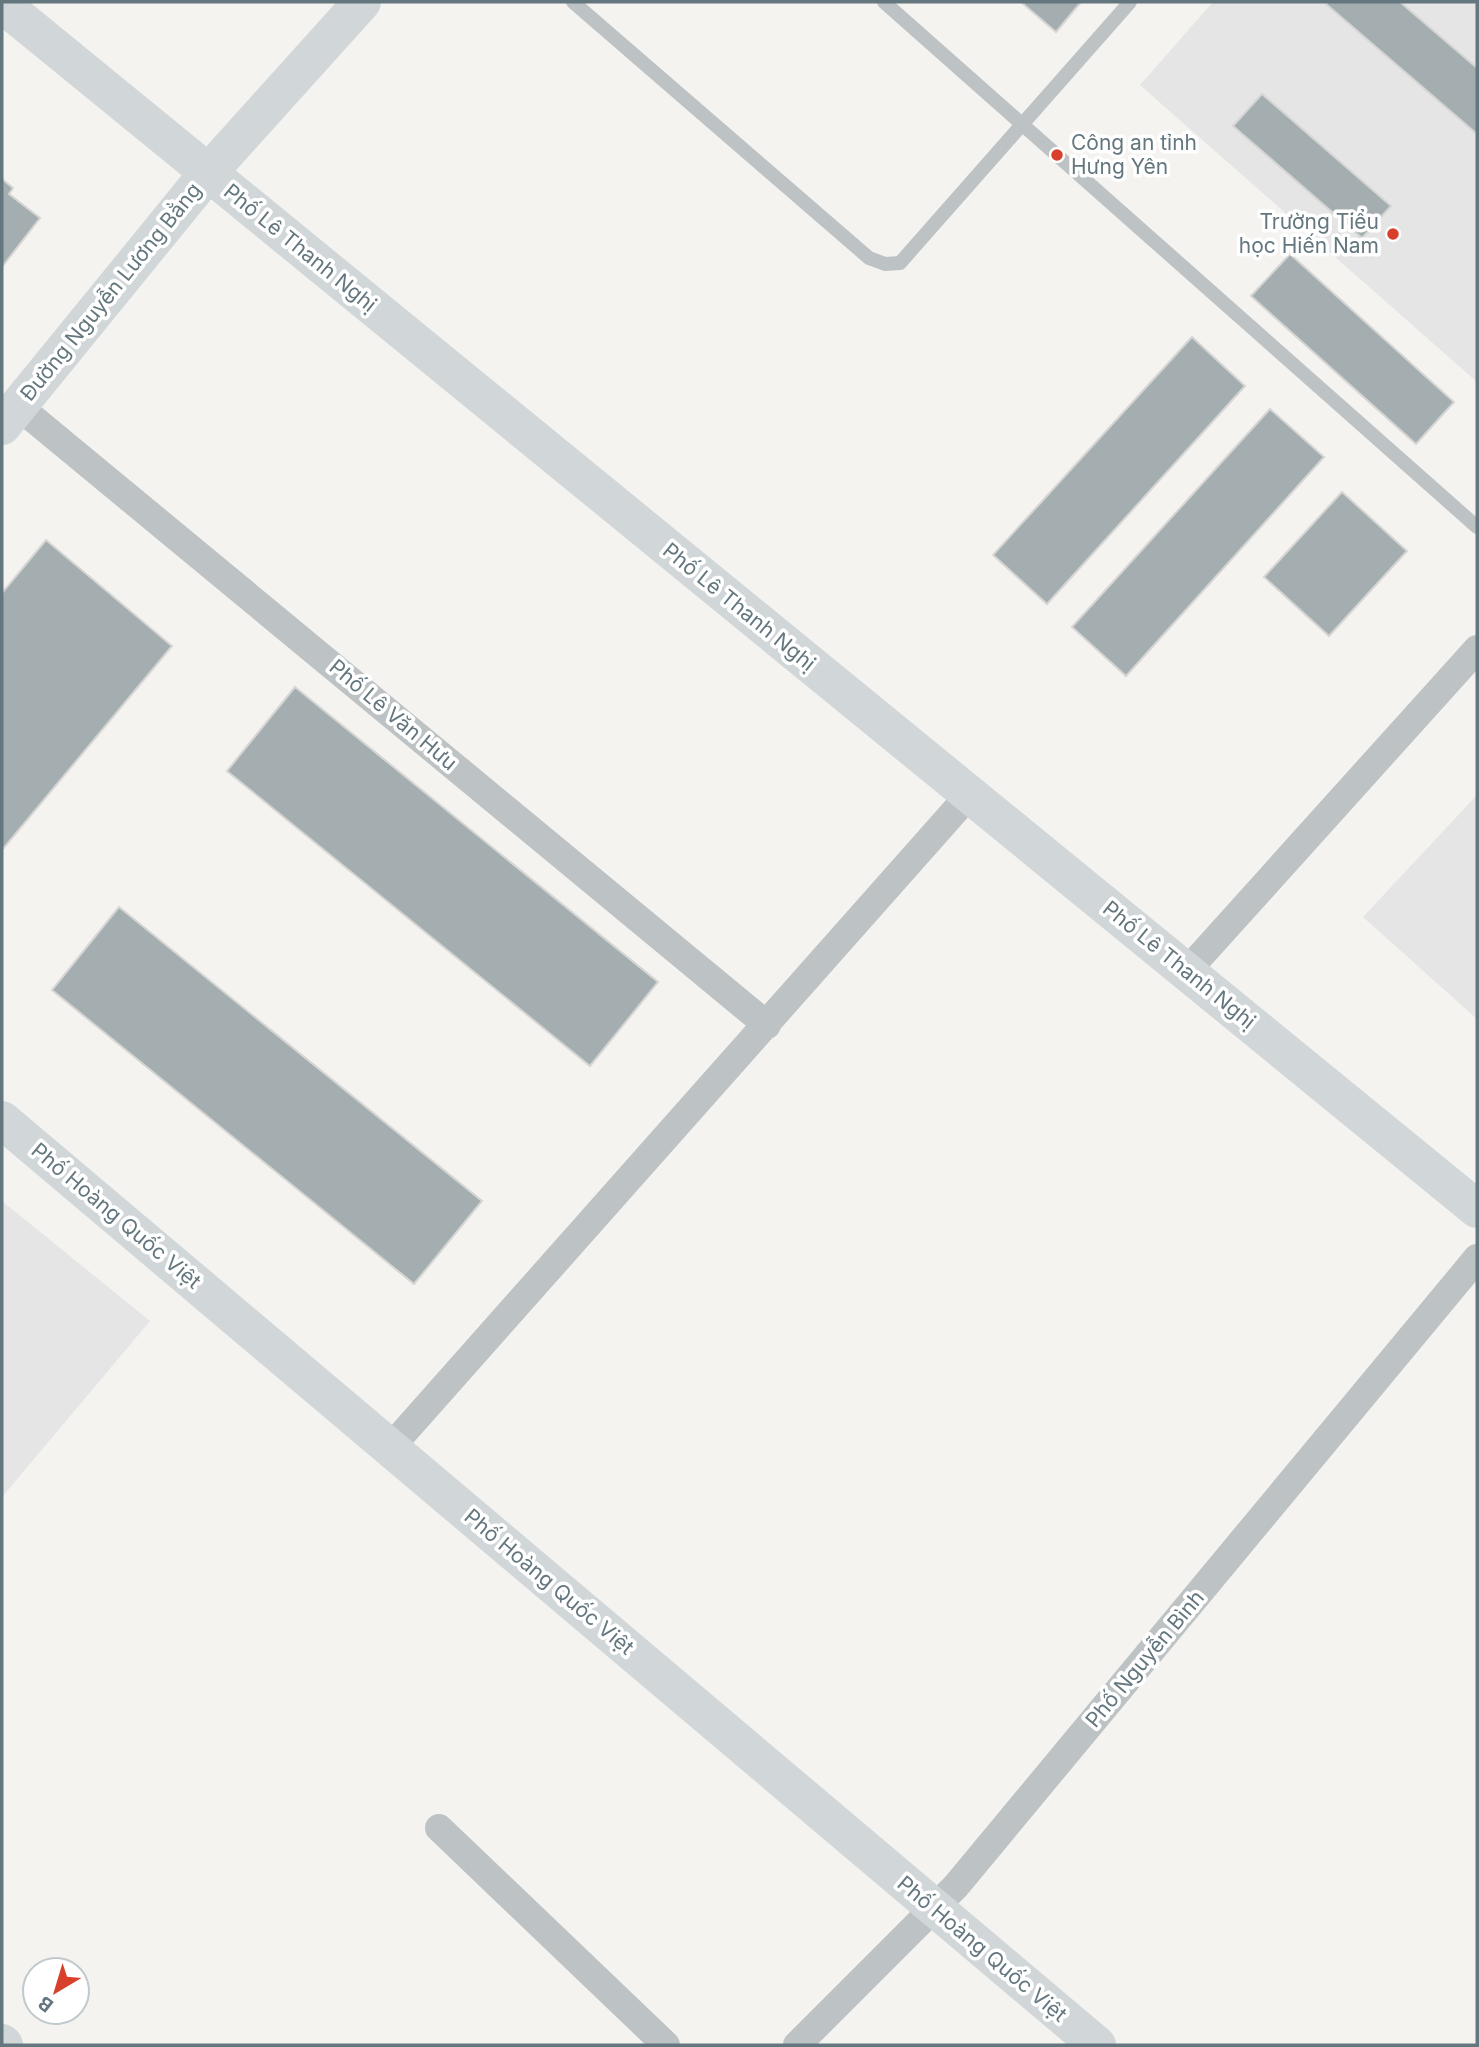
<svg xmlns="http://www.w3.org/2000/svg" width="1479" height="2047" font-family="Inter,sans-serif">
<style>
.built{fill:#e4e5e4}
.building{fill:#a4aeb1;stroke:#d5d5d3;stroke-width:2}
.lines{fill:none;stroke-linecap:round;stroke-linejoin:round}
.lane{stroke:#bdc2c4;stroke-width:14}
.street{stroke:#bdc2c4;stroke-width:28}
.secondary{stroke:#d1d6d9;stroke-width:38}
.poi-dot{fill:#d8402c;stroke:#fff;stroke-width:2.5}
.labels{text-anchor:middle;stroke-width:7;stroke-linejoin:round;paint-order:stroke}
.poi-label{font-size:21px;fill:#64777f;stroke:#fff;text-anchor:start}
.street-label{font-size:21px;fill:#64777f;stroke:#fff}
</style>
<rect width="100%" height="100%" fill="#f4f3f0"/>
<path class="built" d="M1213 2H1477V382L1140 85Z
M1477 795V1019L1363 917Z
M2 1201 150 1321 2 1497Z"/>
<path class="building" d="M1021 2H1081L1056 32Z
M1328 2H1400L1477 68V134L1326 4Z
M1262 94 1391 206 1362 238 1233 126Z
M2 179 13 188 9 194 40 218 2 267Z
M1290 254 1454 402 1416 444 1251 296Z
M1192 337 1245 386 1047 604 993 555Z
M1270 409 1324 457 1126 676 1072 627Z
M1342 492 1407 551 1329 636 1264 577Z
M46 540 172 646 2 850V593Z
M295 687 658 982 590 1066 227 771Z
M119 907 482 1201 414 1284 52 990Z"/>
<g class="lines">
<path class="lane" d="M573 2 869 258 885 264 900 263 1130 2
M884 2 1477 527"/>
<path class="street" d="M18 406 767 1025
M1186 972 1477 649
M390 1448 970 794
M439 1828 666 2045
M797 2045 956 1886 1477 1258"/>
<path class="secondary" d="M2 4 1477 1209
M2 426 208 173 362 2
M2 1120 1097 2045
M2 2043 4 2045"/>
</g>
<g class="poi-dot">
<circle cx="1057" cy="155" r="7"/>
<circle cx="1393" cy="234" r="7"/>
</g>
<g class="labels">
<g class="poi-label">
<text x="1071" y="150">Công an tỉnh<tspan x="1071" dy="24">Hưng Yên</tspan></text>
<text x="1379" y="229" text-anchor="end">Trường Tiểu<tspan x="1379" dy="24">học Hiến Nam</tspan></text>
</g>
<g class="street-label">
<text transform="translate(300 248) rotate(39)" y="7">Phố Lê Thanh Nghị</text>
<text transform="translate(111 292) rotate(-51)" y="7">Đường Nguyễn Lương Bằng</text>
<text transform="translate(739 607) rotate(39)" y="7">Phố Lê Thanh Nghị</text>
<text transform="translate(393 715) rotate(40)" y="7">Phố Lê Văn Hưu</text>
<text transform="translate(1179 965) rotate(39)" y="7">Phố Lê Thanh Nghị</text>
<text transform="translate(116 1216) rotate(40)" y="7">Phố Hoàng Quốc Việt</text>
<text transform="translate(549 1582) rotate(40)" y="7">Phố Hoàng Quốc Việt</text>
<text transform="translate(1145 1659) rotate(-50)" y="7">Phố Nguyễn Bình</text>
<text transform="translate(982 1949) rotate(40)" y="7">Phố Hoàng Quốc Việt</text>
</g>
</g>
<rect width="1479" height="2047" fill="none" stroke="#64777f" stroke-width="7"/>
<g transform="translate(56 1991) rotate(218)"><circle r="33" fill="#ffffff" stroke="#c1c9cc" stroke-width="2"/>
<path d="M0-5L12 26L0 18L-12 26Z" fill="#d8402c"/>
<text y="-10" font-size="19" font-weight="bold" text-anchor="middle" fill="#64777f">B</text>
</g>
</svg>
